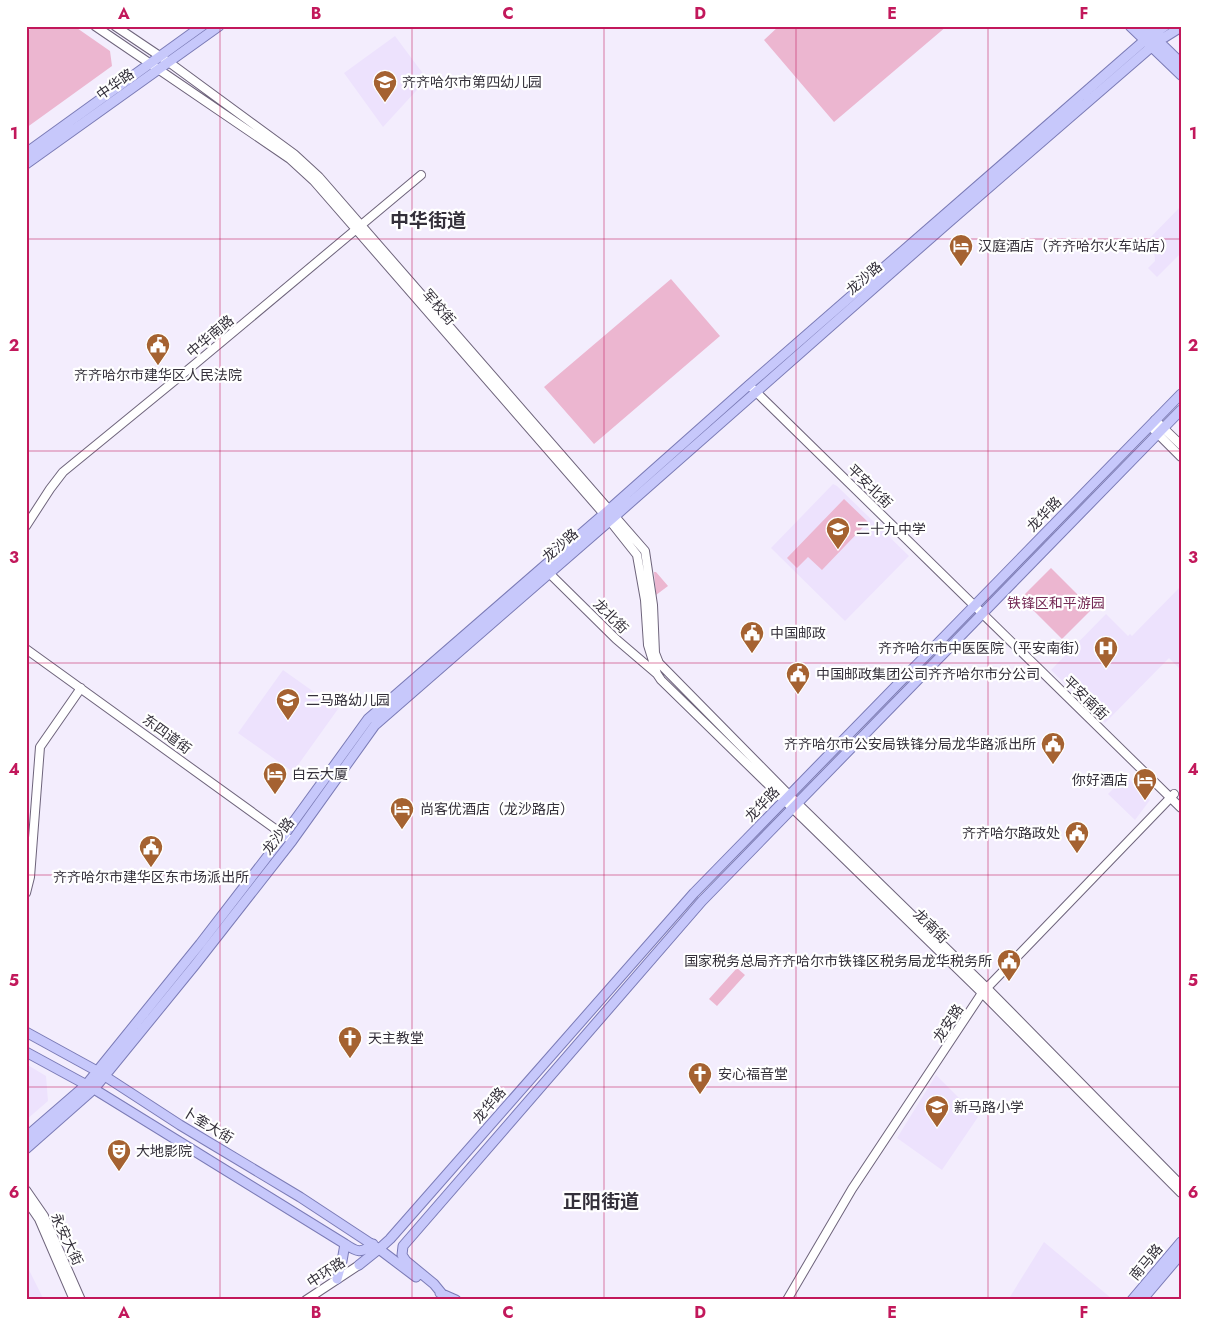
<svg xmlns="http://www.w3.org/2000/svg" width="1207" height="1326" font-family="Jost,'Noto Sans SC',sans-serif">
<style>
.built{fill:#ede2fd}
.green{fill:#ecb6d0}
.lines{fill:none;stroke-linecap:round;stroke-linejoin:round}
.secondary-casing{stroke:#6e647b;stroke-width:10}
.primary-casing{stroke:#7b7bb6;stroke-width:11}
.secondary{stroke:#fff;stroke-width:8}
.primary{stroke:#c7c8fb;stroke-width:9}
.grid{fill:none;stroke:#c2185b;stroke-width:1;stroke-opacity:0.55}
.labels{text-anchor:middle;stroke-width:4.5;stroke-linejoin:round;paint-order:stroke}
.poi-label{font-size:14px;fill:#34303a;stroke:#fff;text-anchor:start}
.street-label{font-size:14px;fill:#34303a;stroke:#fff}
.park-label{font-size:14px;fill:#742954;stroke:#fff}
.district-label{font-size:19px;font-weight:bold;fill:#34303a;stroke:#fff}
.neatline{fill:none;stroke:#c2185b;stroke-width:2}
.grid-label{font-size:16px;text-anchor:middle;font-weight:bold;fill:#c2185b}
</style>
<rect width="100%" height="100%" fill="#f3edfd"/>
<path class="built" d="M395 36 427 79 383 127 344 73Z
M1181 206V253L1157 277 1148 268 1155 261 1154 250 1146 242Z
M833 484 837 486 909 556 845 621 771 548Z
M1181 586V670L1169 658 1105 723 1051 670 1106 614 1128 636 1130 634 1132 636Z
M283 670 338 709 293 772 238 733Z
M1126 776 1150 800 1135 820 1108 794Z
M26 1064 46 1076 48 1101 26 1120Z
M936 1075 978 1117 942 1170 897 1138Z
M1044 1242 1111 1298 1110 1300H1008Z
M29 1270 44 1300H26V1271Z"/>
<path class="green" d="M35 26H74L110 51 112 66 26 128V32Z
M779 26H947L834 122 764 40Z
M671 279 720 336 594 444 544 387Z
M844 499 868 522 822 570 808 557 797 568 787 558Z
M1051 568 1092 609 1062 639 1021 598Z
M654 572H656L668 586 656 595Z
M737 968 745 975 717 1006 709 999Z"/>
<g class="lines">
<g class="secondary-casing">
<path id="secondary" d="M95 26 290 159 314 181 610 521 637 555 645 600 648 645 657 674 661 680 982 993 1181 1193
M115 26 170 63 294 154 319 177 645 551 653 605 655 653 659 663 789 795 987 988 1181 1185
M749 385 1181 808
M1155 420 1181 445
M1150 426 1181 457
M26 526 50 489 63 472 195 364 421 175
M549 573 616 639 657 674
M26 649 292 841
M26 893 30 877 40 747 81 688
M26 1190 44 1216 81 1300
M26 1200 39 1219 74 1300
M306 1300 359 1265
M787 1300 852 1189 982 993 1174 794"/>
</g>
<g class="primary-casing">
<path id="primary" d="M1130 26 1181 75
M1143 26 1181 63
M26 153 202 26
M26 164 219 26
M26 1032 97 1071 180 1125 300 1197 379 1249 390 1239 694 893 1181 394
M26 1052 94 1089 345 1244 342 1261 337 1279
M26 1137 86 1085 200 944 284 835 368 719 604 514 749 385 1145 40 1165 26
M26 1149 94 1089 195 965 292 841 375 725 614 517 949 222 1157 42 1181 27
M345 1244C357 1252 361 1254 373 1244
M359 1265 379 1249 416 1277
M440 1293 456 1300
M443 1295 434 1284 406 1261 402 1255 403 1246 702 901 1181 410
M1132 1300 1181 1242
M1142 1300 1181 1254"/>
</g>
<use href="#secondary" class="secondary"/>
<use href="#primary" class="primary"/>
</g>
<path class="grid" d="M220 26V1300M412 26V1300M604 26V1300M796 26V1300M988 26V1300M26 239H1181M26 451H1181M26 663H1181M26 875H1181M26 1087H1181"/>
<defs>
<g id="school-pin" transform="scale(1.25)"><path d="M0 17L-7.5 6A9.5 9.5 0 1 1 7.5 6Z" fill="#a56231" stroke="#fff"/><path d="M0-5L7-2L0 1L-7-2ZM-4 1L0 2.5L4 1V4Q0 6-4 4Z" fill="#fff"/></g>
<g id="hotel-pin" transform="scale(1.25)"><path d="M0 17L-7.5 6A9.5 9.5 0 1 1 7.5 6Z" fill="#a56231" stroke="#fff"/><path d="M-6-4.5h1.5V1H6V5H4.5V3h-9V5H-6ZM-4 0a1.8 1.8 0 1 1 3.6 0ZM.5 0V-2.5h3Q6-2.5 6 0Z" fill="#fff"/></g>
<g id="civic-pin" transform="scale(1.25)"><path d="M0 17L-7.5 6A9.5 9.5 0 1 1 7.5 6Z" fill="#a56231" stroke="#fff"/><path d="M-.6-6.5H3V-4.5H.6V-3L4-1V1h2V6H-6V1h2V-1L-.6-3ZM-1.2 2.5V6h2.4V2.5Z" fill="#fff"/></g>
<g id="hospital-pin" transform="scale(1.25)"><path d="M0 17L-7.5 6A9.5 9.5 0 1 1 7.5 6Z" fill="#a56231" stroke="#fff"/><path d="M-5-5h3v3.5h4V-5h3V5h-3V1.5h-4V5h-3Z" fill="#fff"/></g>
<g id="church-pin" transform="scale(1.25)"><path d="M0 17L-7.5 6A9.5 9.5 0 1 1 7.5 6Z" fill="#a56231" stroke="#fff"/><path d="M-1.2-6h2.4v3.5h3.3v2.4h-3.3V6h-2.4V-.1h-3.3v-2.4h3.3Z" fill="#fff"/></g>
<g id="theatre-pin" transform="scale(1.25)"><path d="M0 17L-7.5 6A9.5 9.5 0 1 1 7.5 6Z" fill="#a56231" stroke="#fff"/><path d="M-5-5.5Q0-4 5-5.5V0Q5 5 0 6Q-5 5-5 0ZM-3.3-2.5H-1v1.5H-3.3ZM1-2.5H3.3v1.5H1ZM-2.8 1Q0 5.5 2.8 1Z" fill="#fff"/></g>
</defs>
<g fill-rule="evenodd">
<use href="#school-pin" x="385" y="82"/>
<use href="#hotel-pin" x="961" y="246"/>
<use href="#civic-pin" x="158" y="345"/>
<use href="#school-pin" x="838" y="529"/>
<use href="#civic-pin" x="752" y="633"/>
<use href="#hospital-pin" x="1106" y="648"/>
<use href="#civic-pin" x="798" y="674"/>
<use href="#school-pin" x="288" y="700"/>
<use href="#civic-pin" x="1053" y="744"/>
<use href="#hotel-pin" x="275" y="774"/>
<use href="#hotel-pin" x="1145" y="780"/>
<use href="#hotel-pin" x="402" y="809"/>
<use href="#civic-pin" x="1077" y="833"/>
<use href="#civic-pin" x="151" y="847"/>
<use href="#civic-pin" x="1009" y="961"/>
<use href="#church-pin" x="350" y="1038"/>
<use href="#church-pin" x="700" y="1074"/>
<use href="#school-pin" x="937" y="1107"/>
<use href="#theatre-pin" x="119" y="1151"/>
</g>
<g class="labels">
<g class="poi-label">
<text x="402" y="87">齐齐哈尔市第四幼儿园</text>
<text x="978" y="251">汉庭酒店（齐齐哈尔火车站店）</text>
<text x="158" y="380" text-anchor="middle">齐齐哈尔市建华区人民法院</text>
<text x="856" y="534">二十九中学</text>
<text x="770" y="638">中国邮政</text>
<text x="1088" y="653" text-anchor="end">齐齐哈尔市中医医院（平安南街）</text>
<text x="816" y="679">中国邮政集团公司齐齐哈尔市分公司</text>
<text x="306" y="705">二马路幼儿园</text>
<text x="1036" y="749" text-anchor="end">齐齐哈尔市公安局铁锋分局龙华路派出所</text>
<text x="292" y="779">白云大厦</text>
<text x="1128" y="785" text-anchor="end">你好酒店</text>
<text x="420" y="814">尚客优酒店（龙沙路店）</text>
<text x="1060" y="838" text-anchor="end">齐齐哈尔路政处</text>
<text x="151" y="882" text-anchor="middle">齐齐哈尔市建华区东市场派出所</text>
<text x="992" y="966" text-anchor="end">国家税务总局齐齐哈尔市铁锋区税务局龙华税务所</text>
<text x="368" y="1043">天主教堂</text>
<text x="718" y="1079">安心福音堂</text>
<text x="954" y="1112">新马路小学</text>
<text x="136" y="1156">大地影院</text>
</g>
<g class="street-label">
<text transform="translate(115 84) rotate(-35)" y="5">中华路</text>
<text transform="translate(864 278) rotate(-41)" y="5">龙沙路</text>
<text transform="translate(439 307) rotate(49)" y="5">军校街</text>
<text transform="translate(210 336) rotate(-40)" y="5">中华南路</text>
<text transform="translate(870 486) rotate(44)" y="5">平安北街</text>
<text transform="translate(1044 514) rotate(-46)" y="5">龙华路</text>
<text transform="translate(560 545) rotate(-41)" y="5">龙沙路</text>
<text transform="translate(611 616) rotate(45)" y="5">龙北街</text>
<text transform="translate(1086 698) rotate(44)" y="5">平安南街</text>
<text transform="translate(167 734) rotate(36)" y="5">东四道街</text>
<text transform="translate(762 804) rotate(-46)" y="5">龙华路</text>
<text transform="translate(278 836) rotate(-53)" y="5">龙沙路</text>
<text transform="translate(931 926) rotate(44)" y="5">龙南街</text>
<text transform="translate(948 1023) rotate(-56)" y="5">龙安路</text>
<text transform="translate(489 1105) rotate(-49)" y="5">龙华路</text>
<text transform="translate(208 1125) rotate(31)" y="5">卜奎大街</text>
<text transform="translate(67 1239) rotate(65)" y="5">永安大街</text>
<text transform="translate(1146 1262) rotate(-50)" y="5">南马路</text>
<text transform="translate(326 1272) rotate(-33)" y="5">中环路</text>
</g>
<g class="park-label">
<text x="1056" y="608">铁锋区和平游园</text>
</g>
<g class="district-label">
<text x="428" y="227">中华街道</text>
<text x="601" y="1208">正阳街道</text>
</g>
</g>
<rect width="1207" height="1326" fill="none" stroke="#ffffff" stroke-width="55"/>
<rect x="28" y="28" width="1152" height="1270" class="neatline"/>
<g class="grid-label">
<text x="124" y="19">A</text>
<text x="316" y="19">B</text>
<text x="508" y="19">C</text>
<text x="700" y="19">D</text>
<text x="892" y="19">E</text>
<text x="1084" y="19">F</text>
<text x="14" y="139">1</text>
<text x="1193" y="139">1</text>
<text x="14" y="351">2</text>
<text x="1193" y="351">2</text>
<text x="14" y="563">3</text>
<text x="1193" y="563">3</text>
<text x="14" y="775">4</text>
<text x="1193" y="775">4</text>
<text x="14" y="986">5</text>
<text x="1193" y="986">5</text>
<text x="14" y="1198">6</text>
<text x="1193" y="1198">6</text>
<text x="124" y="1318">A</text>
<text x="316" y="1318">B</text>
<text x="508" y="1318">C</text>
<text x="700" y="1318">D</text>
<text x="892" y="1318">E</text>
<text x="1084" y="1318">F</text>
</g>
</svg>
